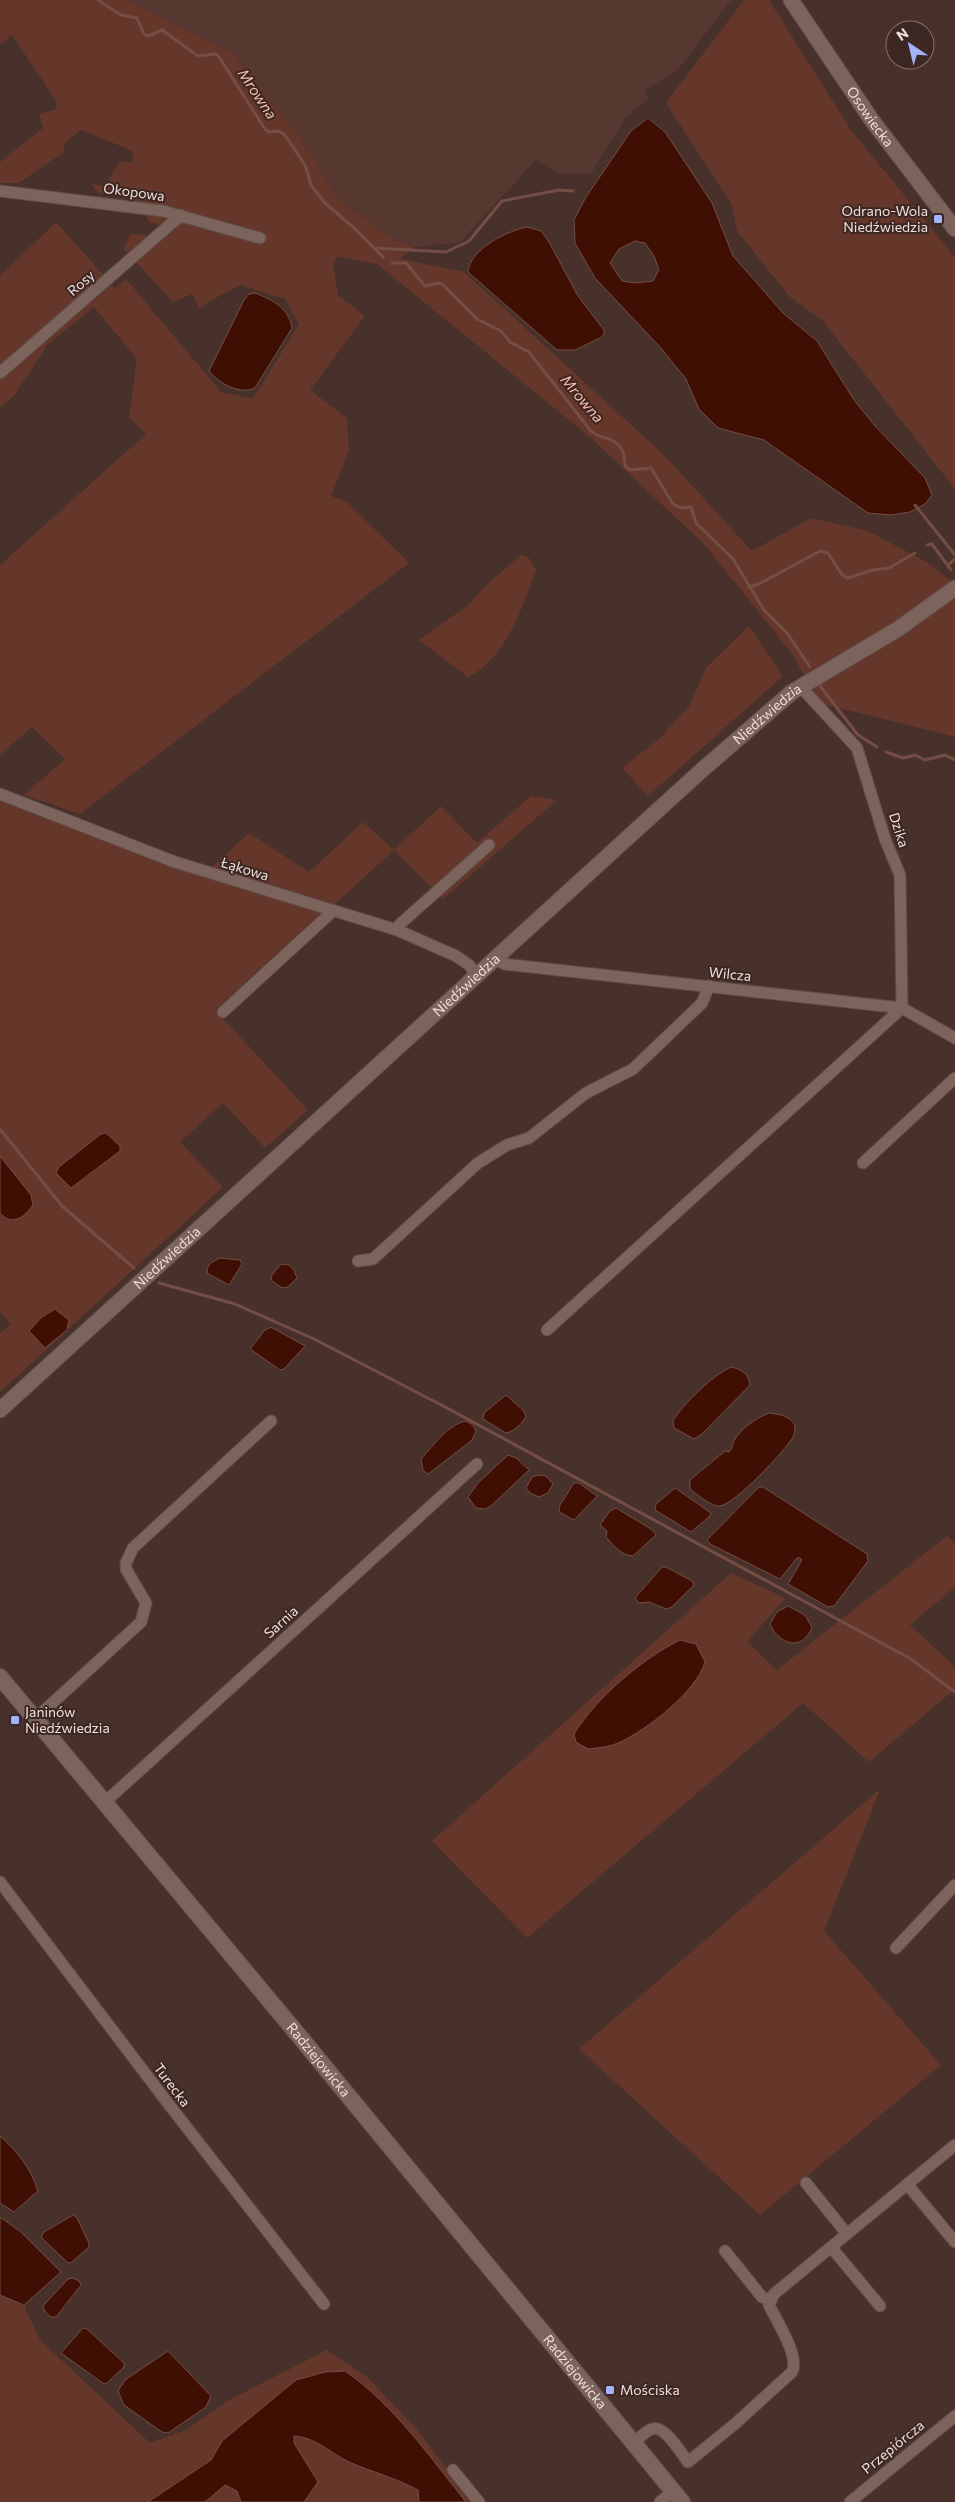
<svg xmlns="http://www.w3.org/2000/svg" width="955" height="2502" font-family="Commissioner,sans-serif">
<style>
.built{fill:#563831}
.green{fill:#65372b}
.water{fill:#3f0f04;stroke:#744e45;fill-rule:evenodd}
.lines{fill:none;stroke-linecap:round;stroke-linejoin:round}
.stream{stroke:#744e45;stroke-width:3}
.minor-casing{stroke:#5f4d48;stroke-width:13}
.tertiary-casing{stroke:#5f4d48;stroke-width:17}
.secondary-casing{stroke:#5f4d48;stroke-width:18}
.minor{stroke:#7c635c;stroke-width:11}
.tertiary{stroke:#7c635c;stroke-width:15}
.secondary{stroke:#7c635c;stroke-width:16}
.poi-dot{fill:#a3b2fd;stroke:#3d2722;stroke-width:2}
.labels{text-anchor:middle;stroke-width:4;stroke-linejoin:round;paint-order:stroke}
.street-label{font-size:14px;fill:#efe0dc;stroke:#3d2722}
.poi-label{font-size:14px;fill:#efe0dc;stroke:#3d2722;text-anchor:start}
.water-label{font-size:15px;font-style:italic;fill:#fdbfae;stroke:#3d2722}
</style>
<rect width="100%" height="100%" fill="#48312b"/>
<path class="built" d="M125 0H731L677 71 644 90 649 98 625 118 591 174H559L536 160 460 242 414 247 394 240 339 200 301 139 251 79 234 54Z"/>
<path class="green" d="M0 0H125L234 54 251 79 301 139 339 200 394 240 414 247 400 259 464 272 664 455 752 551 811 518 868 531 928 563 955 584V737L819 703 793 655 704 544 590 437 377 264 337 256 333 264 338 295 365 316 310 390 347 418 349 450 331 496 346 501 409 563 80 814 24 795 65 759 32 727 0 755V565L146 434 129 417 137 359 94 307 48 344 13 397 0 407V276L56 222 115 288 126 279 221 392 253 399 299 324 285 299 240 285 210 301 200 309 192 294 173 302 123 248 131 234 148 235 161 224 150 223 137 201 98 193 91 184 108 186 109 179 119 162H133V152L126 148 81 130 64 144V152L19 183H0V162L43 128 39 114 57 109 55 99 12 35 0 45Z
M744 0H769L851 130 955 257V489L823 321 790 297 737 231 732 205 666 103Z
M521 555 528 557 536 569C524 605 505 660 468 677L419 640 471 603 483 588Z
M749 626 783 676 648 796 622 768 659 739 690 705 706 668Z
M531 796 557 800 443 899 394 850 335 904 210 869 249 833 309 872 363 822 394 850 441 806 477 843Z
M0 801 170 866 321 913 215 1010 308 1110 265 1148 223 1103 180 1142 223 1187 0 1392V1333L11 1325 0 1312Z
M947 1536 955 1543V1587L910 1625 955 1667V1689L869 1762 803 1703 527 1938 432 1841 731 1573 785 1598 747 1642 777 1670Z
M880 1789 824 1931 941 2065 760 2215 579 2049Z
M0 2295 24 2305 40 2340 150 2443 186 2430 229 2400 327 2350 367 2377 414 2426 472 2502H0Z"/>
<path class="water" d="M648 118 665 132 712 203 733 256 783 313 817 341 854 400 875 426 925 478 932 495 925 504 910 512 891 515 868 513 764 440 718 428 699 409 686 379 660 347 595 278 575 243 574 220 586 197 631 131ZM635 241 645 243 654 256 659 270 653 281 635 283 622 281 610 263 619 249Z
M527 227 541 231 549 242 578 296 604 330V335L600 338 575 350H557L468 272C470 249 507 231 527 227Z
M255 293C273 300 289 308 292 328L255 388C240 395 220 384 209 371L244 300 249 294Z
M106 1133 120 1146V1151L71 1188 56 1173 59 1167 101 1134Z
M0 1156 31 1195 33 1205C24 1217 13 1227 0 1213Z
M220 1258 240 1260 242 1264 229 1285 207 1273C207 1264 212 1262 220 1258Z
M281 1264 289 1265 294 1270 297 1278 288 1287 282 1288 271 1280 272 1275Z
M55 1309 69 1320 67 1330 45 1348 29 1331 42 1317Z
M271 1327 305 1346 284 1369 280 1370 250 1349 265 1330Z
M732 1367C742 1370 749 1374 750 1385L702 1434 694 1439 674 1428 673 1421C681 1406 716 1372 732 1367Z
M506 1395 523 1410 526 1416C522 1424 515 1431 506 1433L483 1419 484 1413Z
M769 1413C781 1415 788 1415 795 1425 795 1429 795 1433 793 1437 785 1451 735 1504 720 1506 711 1507 697 1494 690 1489V1480L725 1451 729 1452C733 1448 732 1446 734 1441 740 1429 756 1418 769 1413Z
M466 1421 473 1425 476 1431 472 1440 431 1472 427 1474 423 1470 421 1459C434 1445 447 1425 466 1421Z
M508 1455 516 1458 529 1470 491 1506 485 1509 476 1508 468 1497 478 1483Z
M539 1475 546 1476 553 1484 548 1493 539 1497 530 1493 526 1488 532 1477Z
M574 1483H579L597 1496 574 1520 559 1512 560 1505Z
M759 1487H763L867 1554 868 1561 834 1606 828 1607 788 1584 802 1560 800 1558H797L780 1579 710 1544 707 1540Z
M675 1488 711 1513 709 1517 691 1532 655 1510 656 1504Z
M616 1508 651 1529 656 1535 633 1556C622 1556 613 1545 606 1537L607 1531 600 1525 610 1511Z
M662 1567H666L692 1581 694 1585 672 1607 666 1609 649 1602 639 1603 635 1598Z
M788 1606 805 1615 812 1627C803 1652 779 1645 770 1624L777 1612Z
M680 1640 696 1644 705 1662C696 1692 647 1730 618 1743 608 1747 598 1748 588 1749L576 1742 574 1734C597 1697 642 1659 680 1640Z
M0 2136C18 2152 30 2167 38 2191L14 2212 0 2203Z
M73 2215 77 2218 89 2243V2247L72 2262 68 2263 41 2237 44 2232Z
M0 2217 21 2232 61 2272 24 2305 0 2295Z
M73 2278 79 2281 81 2285 56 2317H51L45 2312 43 2306 68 2279Z
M83 2328 87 2329 124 2363V2367L107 2383 104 2384 61 2353Z
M168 2351 211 2396 206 2407 168 2433 162 2432 124 2405 118 2391 125 2380Z
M345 2371C394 2405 429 2456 466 2502H419L418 2490C396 2478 372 2472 349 2462 330 2453 316 2437 294 2436V2443L318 2482 304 2502H241L237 2491 225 2485 205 2502H148L211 2460 222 2441 296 2380 325 2372Z"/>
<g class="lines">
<path class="stream" d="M98 0 121 15 137 18 144 34 148 36 162 30 198 56 216 54 219 57 265 129 269 132 279 131 285 135 305 165 311 185 324 202 354 228 383 257
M374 248 446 252 469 241 502 201 559 190 573 191
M392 263H406L425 286 438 283 442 284 477 319 501 331 510 342 529 352 591 431C602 441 616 435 623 452 625 457 623 462 626 467L630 470 651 468 673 504 681 508 691 507 696 523 733 559 764 610 787 633 810 667
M915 505 955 555
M927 545 932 544 951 570
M948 565 955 559
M749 587 759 584 820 551 828 553 842 575 848 578 873 570 889 568 915 553
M820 686 858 735 877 747
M886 752 903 758 915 755 925 760 945 755 955 760
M0 1129 62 1206 134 1268
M159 1283 235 1304 314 1339 447 1408 911 1659 955 1692"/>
<g class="minor-casing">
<path id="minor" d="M0 191 163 211 260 238
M0 373 181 215
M0 794 175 862 397 930 456 956 469 965 477 976
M397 930 400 924 489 845
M497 958 504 964 902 1008 955 1038
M223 1012 333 911
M863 1163 955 1078
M358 1261 373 1259 478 1163 507 1145 529 1138 586 1093 633 1069 702 1003 709 986
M547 1330 902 1008 900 875 885 839 857 748 800 686
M35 1719 141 1622 146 1603 126 1569V1563L133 1548 271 1421
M104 1803 477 1464
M0 1882 167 2102 324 2304
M896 1948 955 1885
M806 2183 847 2234
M907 2184 955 2242
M831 2247 880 2306
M725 2251 762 2297 770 2300
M633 2443C639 2439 645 2431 652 2429 664 2424 681 2453 688 2462L736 2423 792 2372C800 2356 777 2322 769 2305L774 2294 955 2145
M453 2470 479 2502
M660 2502 673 2491
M850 2502 955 2416"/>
</g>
<g class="tertiary-casing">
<g id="tertiary">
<path id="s1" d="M791 0 871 119 955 229"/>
<path id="s2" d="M0 1410 702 770 792 692 898 629 955 588"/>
</g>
</g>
<g class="secondary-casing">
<g id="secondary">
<path id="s3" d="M0 1677 300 2037 682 2502"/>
</g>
</g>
<use href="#minor" class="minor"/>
<use href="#tertiary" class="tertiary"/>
<use href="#secondary" class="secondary"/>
</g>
<g class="poi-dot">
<rect x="933" y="214" width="10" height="10" rx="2.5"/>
<rect x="10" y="1715" width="10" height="10" rx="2.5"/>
<rect x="605" y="2385" width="10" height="10" rx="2.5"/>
</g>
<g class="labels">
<g class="street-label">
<text dy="5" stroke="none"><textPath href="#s1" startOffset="141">Osowiecka</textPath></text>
<text transform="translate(134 192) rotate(8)" y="5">Okopowa</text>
<text transform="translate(81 283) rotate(-41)" y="5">Rosy</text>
<text dy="5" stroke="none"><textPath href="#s2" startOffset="1036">Niedźwiedzia</textPath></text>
<text transform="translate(899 830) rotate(72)" y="5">Dzika</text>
<text transform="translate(245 869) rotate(17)" y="5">Łąkowa</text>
<text transform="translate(730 974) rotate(6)" y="5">Wilcza</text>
<text dy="5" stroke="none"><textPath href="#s2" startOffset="631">Niedźwiedzia</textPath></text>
<text dy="5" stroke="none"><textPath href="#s2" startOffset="226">Niedźwiedzia</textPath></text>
<text transform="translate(281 1622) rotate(-42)" y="5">Sarnia</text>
<text dy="5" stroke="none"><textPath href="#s3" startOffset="498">Radziejowicka</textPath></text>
<text transform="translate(172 2085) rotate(53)" y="5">Turecka</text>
<text dy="5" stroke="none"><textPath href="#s3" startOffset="902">Radziejowicka</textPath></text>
<text transform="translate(893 2447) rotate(-39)" y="5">Przepiórcza</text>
</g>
<g class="poi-label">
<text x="928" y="216" text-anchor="end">Odrano-Wola<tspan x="928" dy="16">Niedźwiedzia</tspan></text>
<text x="25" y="1717">Janinów<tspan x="25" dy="16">Niedźwiedzia</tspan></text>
<text x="620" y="2395">Mościska</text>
</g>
<g class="water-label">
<text transform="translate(257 94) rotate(56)" y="5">Mrowna</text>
<text transform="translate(582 399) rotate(50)" y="5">Mrowna</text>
</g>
</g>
<g transform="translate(910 45) rotate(325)"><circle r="24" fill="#3d2722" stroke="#84716c"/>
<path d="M0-4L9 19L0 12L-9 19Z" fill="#a3b2fd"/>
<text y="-8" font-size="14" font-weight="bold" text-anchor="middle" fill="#efe0dc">N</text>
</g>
</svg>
